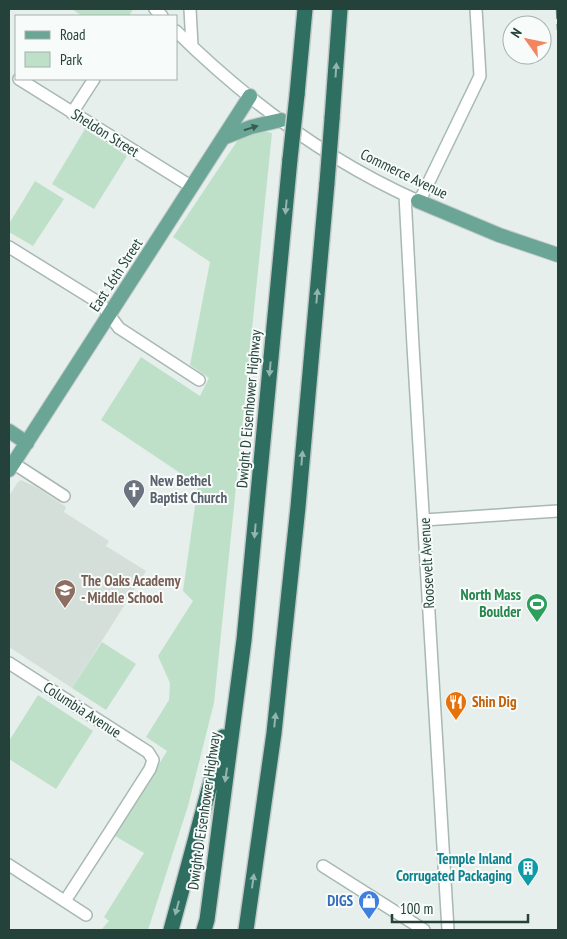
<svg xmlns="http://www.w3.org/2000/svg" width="567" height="939" font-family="'PT Sans Narrow',sans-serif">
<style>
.built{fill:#d4dfda}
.green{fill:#bfe0c8}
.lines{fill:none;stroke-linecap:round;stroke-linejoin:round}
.minor-casing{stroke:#a8b8b2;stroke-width:14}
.major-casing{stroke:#c2cac8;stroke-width:16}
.highway-casing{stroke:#c2cac8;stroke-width:18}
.minor{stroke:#fff;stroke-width:11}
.major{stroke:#6aa596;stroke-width:14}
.highway{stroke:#2f6f62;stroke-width:15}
.rail{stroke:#5f7d75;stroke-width:2.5;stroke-dasharray:10 5;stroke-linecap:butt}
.highway-bridge-casing{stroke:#c2cac8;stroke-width:18;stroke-linecap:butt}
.highway-bridge{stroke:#2f6f62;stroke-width:15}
.oneway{fill:#93b5ae}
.oneway2{fill:#365b51}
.labels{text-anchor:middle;stroke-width:4;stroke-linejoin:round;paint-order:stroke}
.street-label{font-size:15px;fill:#24423a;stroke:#f7fbf9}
.worship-label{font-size:15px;font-weight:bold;fill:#5b616d;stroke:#f7fbf9;text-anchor:start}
.education-label{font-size:15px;font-weight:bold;fill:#785e54;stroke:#f7fbf9;text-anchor:start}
.leisure-label{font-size:15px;font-weight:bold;fill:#27864d;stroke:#f7fbf9;text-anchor:end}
.food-label{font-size:15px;font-weight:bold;fill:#c56008;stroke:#f7fbf9;text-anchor:start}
.culture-label{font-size:15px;font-weight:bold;fill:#0d838f;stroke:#f7fbf9;text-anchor:end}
.shop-label{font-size:15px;font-weight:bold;fill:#366cbe;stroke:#f7fbf9;text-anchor:end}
</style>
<rect width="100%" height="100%" fill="#e6efeb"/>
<path class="built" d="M21 480 36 487 66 507 64 512 109 541 106 546 146 571 72 688 9 647V496L18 482Z"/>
<path class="green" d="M72 9H133L129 16H82Z
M85 129 127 156 94 209 52 184Z
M257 130 272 133 214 703 188 806 148 930H101L109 921 104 917 144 853 115 836 167 751 146 737 169 700 170 683 158 656 193 601 183 591 198 485 101 420 141 357 200 396 209 378 190 365 210 262 173 237 223 162 238 140Z
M35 181 64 199 33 246 9 232V224Z
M102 642 136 664 106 710 72 688Z
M38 695 93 731 56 789 9 759V741Z"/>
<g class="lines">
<g class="minor-casing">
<path id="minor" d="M155 9 162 16
M190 9 192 46
M176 31C246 100 328 161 418 201L423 194 480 76 476 9
M19 79 192 187
M72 113 94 79
M405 195 413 346 448 930
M9 247 101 304 119 328 199 380
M13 463 64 496
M424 520 558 511
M9 663 148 752 153 760 150 769 111 830 65 901
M9 865 86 915
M323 866 424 930"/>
</g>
<g class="major-casing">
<path id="major" d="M223 138 251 127 281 120
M418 201 499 235 558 255
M9 431 27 443
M9 470 250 96"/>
</g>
<g class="highway-casing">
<path id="highway" d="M297 95 305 9
M332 119 340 9
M171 930 223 737
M204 930 207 920 244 640 290 159
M246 930 274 733 298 507 327 183"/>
</g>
<use href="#minor" class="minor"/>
<use href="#major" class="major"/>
<use href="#highway" class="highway"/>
<path class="rail" d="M557 9 558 30"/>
<g class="highway-bridge-casing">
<path id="highway-bridge" d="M290 159 297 95
M327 183 332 119"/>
</g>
<use href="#highway-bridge" class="highway-bridge"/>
</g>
<defs><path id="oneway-solid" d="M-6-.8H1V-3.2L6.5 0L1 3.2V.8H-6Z" transform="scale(1.25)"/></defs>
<g class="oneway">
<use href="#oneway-solid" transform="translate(336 70) rotate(-86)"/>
<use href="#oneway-solid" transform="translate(286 207) rotate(95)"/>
<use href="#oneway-solid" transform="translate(317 296) rotate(-85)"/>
<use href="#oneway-solid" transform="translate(270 369) rotate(95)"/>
<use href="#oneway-solid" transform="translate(302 458) rotate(-85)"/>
<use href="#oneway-solid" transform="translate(255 531) rotate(95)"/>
<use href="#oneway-solid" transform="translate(275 720) rotate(-84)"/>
<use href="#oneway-solid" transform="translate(226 775) rotate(98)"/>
<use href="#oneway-solid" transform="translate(253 881) rotate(-82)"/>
<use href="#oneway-solid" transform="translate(177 908) rotate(105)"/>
</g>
<use class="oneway2" href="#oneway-solid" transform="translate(251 128) rotate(-18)"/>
<defs>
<g id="church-pin" transform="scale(1.125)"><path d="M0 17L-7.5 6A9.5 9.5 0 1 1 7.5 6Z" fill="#6b7280" stroke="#f7fbf9"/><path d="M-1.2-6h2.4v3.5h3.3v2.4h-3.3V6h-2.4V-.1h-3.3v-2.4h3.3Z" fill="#fff"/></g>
<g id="school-pin" transform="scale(1.125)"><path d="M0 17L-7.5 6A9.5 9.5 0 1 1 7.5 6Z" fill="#8d6e63" stroke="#f7fbf9"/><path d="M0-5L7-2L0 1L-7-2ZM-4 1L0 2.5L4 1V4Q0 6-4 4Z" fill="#fff"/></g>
<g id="stadium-pin" transform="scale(1.125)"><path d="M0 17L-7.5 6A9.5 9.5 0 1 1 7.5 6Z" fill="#2e9e5b" stroke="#f7fbf9"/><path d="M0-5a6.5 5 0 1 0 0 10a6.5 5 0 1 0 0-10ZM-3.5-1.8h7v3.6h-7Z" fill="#fff"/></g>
<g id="restaurant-pin" transform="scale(1.125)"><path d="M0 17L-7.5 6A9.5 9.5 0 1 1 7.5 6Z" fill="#e8710a" stroke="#f7fbf9"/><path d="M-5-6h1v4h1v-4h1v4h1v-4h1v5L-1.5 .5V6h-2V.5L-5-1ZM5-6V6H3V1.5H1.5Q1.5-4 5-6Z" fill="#fff"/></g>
<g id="building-pin" transform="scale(1.125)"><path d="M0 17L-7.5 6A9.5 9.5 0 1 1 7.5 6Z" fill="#0f9aa8" stroke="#f7fbf9"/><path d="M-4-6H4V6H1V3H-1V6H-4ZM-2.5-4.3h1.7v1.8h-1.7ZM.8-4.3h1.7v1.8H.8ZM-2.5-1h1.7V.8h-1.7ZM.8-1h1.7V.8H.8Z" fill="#fff"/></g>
<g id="shop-pin" transform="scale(1.125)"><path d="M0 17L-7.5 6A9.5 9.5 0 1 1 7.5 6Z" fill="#3f7fe0" stroke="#f7fbf9"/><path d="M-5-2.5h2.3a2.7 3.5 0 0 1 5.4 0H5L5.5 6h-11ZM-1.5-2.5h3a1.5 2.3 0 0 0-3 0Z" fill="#fff"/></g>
</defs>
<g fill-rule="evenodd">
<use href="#church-pin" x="134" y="490"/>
<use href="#school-pin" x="65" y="590"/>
<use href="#stadium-pin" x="537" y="604"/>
<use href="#restaurant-pin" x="456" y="702"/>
<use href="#building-pin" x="528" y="868"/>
<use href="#shop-pin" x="369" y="901"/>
</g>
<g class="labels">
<g class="street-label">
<text transform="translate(105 133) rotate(32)" y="5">Sheldon Street</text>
<text transform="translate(404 174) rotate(26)" y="5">Commerce Avenue</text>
<text transform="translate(116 275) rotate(-57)" y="5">East 16th Street</text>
<text transform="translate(249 409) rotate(-85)" y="5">Dwight D Eisenhower Highway</text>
<text transform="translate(427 563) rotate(-93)" y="5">Roosevelt Avenue</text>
<text transform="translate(82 710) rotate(33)" y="5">Columbia Avenue</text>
<text transform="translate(204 811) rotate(-82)" y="5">Dwight D Eisenhower Highway</text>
</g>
<g class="worship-label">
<text x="150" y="486">New Bethel<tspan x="150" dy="17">Baptist Church</tspan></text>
</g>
<g class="education-label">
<text x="81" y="586">The Oaks Academy<tspan x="81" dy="17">- Middle School</tspan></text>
</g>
<g class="leisure-label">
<text x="521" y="600">North Mass<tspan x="521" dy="17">Boulder</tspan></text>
</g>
<g class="food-label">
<text x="472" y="707">Shin Dig</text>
</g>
<g class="culture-label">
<text x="512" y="864">Temple Inland<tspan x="512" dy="17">Corrugated Packaging</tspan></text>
</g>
<g class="shop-label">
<text x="353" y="906">DIGS</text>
</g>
</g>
<rect width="567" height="939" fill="none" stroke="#24423a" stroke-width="20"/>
<rect x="15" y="15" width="162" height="65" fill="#f7fbf9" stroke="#a3b1ad"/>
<rect x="25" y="31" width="25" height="8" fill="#6aa596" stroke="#a3b1ad"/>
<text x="60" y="40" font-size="15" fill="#24423a">Road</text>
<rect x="25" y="52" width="25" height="15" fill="#bfe0c8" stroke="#a3b1ad"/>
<text x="60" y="65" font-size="15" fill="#24423a">Park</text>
<g transform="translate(527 40) rotate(303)"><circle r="24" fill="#f7fbf9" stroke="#a3b1ad"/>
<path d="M0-4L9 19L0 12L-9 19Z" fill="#f4845f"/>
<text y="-8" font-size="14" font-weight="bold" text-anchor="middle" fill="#24423a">N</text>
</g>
<path d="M392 914v8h136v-8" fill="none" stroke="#24423a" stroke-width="2.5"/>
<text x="400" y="914" font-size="15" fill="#24423a" stroke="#f7fbf9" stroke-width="4" paint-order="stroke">100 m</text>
</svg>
